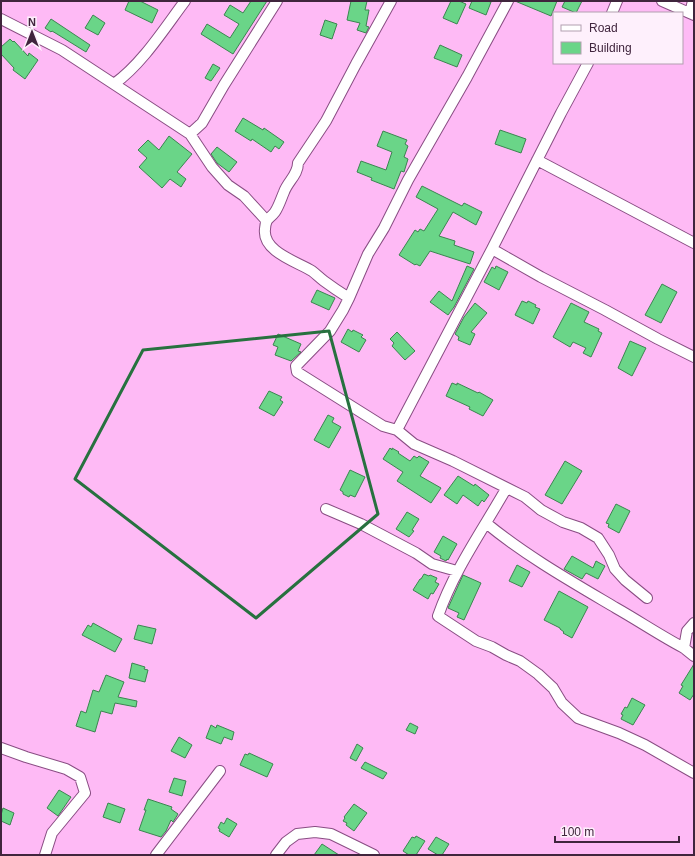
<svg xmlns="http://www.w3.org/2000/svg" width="695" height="856" font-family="Arial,sans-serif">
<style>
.building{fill:#6ad588;stroke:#3b8550}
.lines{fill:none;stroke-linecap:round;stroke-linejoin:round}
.minor-casing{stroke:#894d83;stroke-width:12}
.minor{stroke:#fff;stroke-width:10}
.marked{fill:none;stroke:#27713f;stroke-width:3;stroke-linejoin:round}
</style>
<rect width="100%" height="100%" fill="#febaf5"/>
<path class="building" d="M129 1H140L158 10 152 23 125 10Z
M251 1H267L233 54 201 34 207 24 230 38 239 24 224 15 230 5 243 13Z
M351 1H367L365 10H369L366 26 369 27 366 33 357 30 360 23 347 20Z
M451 1H459L466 4 457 24 443 18Z
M472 1H487L491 2 486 15 469 8Z
M515 1H557L551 16Z
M565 1H582L576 13 562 7Z
M93 15 105 23 98 35 85 28Z
M51 19 90 45 86 52 57 34 52 31 51 32 45 28Z
M325 20 337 24 332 39 320 35Z
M10 39 13 42 14 41 28 56 29 53 38 60 25 79 13 70 14 68 1 54V47Z
M440 45 462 55 457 67 434 58Z
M213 64 220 68 211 81 205 78Z
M243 118 263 130 264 128 284 142 279 149 275 146 271 152 252 139 251 141 235 131Z
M500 130 526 139 521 153 495 144Z
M383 131 407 140 405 144 408 146 404 157 408 159 404 172 401 171 394 189 371 180 372 178 357 172 361 161 386 170 392 152 377 146Z
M169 136 192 154 177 172 186 179 181 187 170 179 162 188 139 167 147 158 138 150 148 140 159 150Z
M217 147 237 162 229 172 217 163 211 154Z
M422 186 462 206 464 203 482 212 476 225 453 212 439 236 455 241 454 245 474 252 470 264 430 251 420 266 416 264 415 265 399 255 415 230 418 232 420 229 424 231 438 209 416 197Z
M467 266 474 269 454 307 448 315 430 302 439 291 452 301Z
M496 266 508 272 499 290 484 282 492 267 495 269Z
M662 284 677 292 661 323 645 315Z
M317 290 335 298 329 310 311 302Z
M522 301 527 303 528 301 536 305 535 307 540 309 533 324 515 315Z
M475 303 487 313 471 332 475 334 470 345 458 340 459 337 455 334 464 317Z
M571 303 589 312 584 322 599 329 598 331 602 333 591 357 583 353 586 348 573 342 570 347 553 337Z
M348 329 352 332 353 330 363 335 361 337 366 340 359 352 341 342Z
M397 332 415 351 405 360 392 346 394 343 390 339Z
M278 334 301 344 298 351 301 352 291 361 275 355 278 347 273 345Z
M630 341 646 348 632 376 618 368Z
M452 383 457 385V383L478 393 479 392 493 400 483 416 469 409 470 407 446 396Z
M269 391 282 397 280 400 283 402 274 416 259 408Z
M328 415 334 418 332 422 341 427 329 448 314 440Z
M390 448 392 450V448L399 452 398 453 410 461 414 456 417 458 419 456 429 462 420 476 441 488 431 503 397 481 403 472 383 459Z
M565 461 582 471 562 504 545 495Z
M350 470 365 477 355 497 350 495 349 497 343 494V492L340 490Z
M458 476 474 486 475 484 489 495 484 502 482 500 478 506 463 495 457 504 444 495Z
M616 504 630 511 619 533 608 527 609 524 606 523Z
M407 512 419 519 412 530 414 531 409 537 396 529Z
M443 536 457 544 448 560 447 559 446 561 440 558 441 556 434 552Z
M572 556 593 568 596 561 605 566 598 579 586 573 582 579 564 569Z
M517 565 530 572 522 587 509 581Z
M424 574 429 576 430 575 437 578 435 582 439 584 433 594 431 593 428 599 413 590 420 579H421Z
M463 575 481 583 464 620 457 617 459 613 448 608Z
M559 591 588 607 572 638 563 633 564 632 560 629V628L544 620Z
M93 623 122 639 115 652 82 635 88 625 91 627Z
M138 625 156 629 152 644 134 639Z
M132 663 145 667 144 669 148 670 145 682 129 678Z
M694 664V694L690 700 679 693 683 686 681 685Z
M106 675 124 682 118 697 137 701 136 707 115 703 112 714 101 711 95 732 76 726 81 711 86 713 93 690 99 692Z
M632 698 645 705 633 725 621 719 623 715 621 714 625 707 627 708Z
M410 723 418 727 415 734 406 730Z
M211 725 216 728 217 725 234 732 232 740 224 737 221 744 206 738Z
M179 737 192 745 185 758 171 751Z
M357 744 363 748 356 761 350 758Z
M249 753 273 764 267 777 240 765 245 754 248 755Z
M365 762 387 773 383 779 361 768Z
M174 778 186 781 182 796 169 792Z
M59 790 71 797 58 816 47 808Z
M148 799 172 807 171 809 178 814 173 822 171 820 166 831 161 837 139 830 146 810H144Z
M108 803 125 809 120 823 103 817Z
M354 804 367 813 354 831 346 825 347 823 343 821 345 818 344 817Z
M3 808 14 813 10 825 1 821V815Z
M227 818 237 824 229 837 219 831 220 829 218 828 221 822 224 824Z
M416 836 425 841 416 855H409L403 851 412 837 415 838Z
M436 837 449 844 442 855H438L428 849Z
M322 844 339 855H314Z"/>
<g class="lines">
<g class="minor-casing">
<path id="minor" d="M508 1 467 77 408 180 384 228 368 254 349 298 343 310 330 331 296 366 297 372 383 426 397 430 414 444 453 461 525 497 541 510 563 522 581 528 598 538 609 555 615 569 625 580 647 598
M662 1 694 15
M612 13 617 1
M690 13 693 1
M1 19 62 50 190 134 212 167 228 185 244 196 266 220
M114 84C142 64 164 29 185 1
M190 134 202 123 224 85 277 1
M537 160 694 243
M492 249 541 277 605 310 658 339 694 357
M349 298C341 293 332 287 324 281 320 278 316 274 312 271 298 262 262 252 265 229 266 217 269 220 275 212 279 206 281 199 284 192 288 181 298 175 298 163L326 121 356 64 391 1
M397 430 492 249 561 113 588 63
M506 489C482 531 454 570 438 616L476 641 492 647 506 655 520 661 538 674 553 688 562 703 578 718 619 733 645 745 694 773
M326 509 361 524 416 553 432 564 457 571
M486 523C526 556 572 582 616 608 639 621 661 636 684 648L694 656
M684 648 687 631 694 623
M1 748 26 757 66 769 80 777 85 793 52 833 45 855
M156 855 220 771
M276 855 286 842 297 834 315 832 331 834 374 855"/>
</g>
<use href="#minor" class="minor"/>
</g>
<path class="marked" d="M329 331 378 514 256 618 75 479 143 350Z"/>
<rect width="695" height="856" fill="none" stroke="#40253d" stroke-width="4"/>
<rect x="553" y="12" width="130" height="52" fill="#fef0fc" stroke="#b29fb0"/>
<rect x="561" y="25" width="20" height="6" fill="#ffffff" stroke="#b29fb0"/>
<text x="589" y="32" font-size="12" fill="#40253d">Road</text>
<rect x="561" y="42" width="20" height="12" fill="#6ad588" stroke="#b29fb0"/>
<text x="589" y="52" font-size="12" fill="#40253d">Building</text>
<g transform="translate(32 32)" stroke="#fef0fc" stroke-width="3" paint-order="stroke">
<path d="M0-3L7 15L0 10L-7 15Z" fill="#40253d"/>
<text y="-6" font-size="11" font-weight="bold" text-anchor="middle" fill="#40253d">N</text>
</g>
<path d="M555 836v6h124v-6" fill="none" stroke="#40253d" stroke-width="2"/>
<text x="561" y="836" font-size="12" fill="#40253d" stroke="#fef0fc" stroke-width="3" paint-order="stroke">100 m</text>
</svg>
